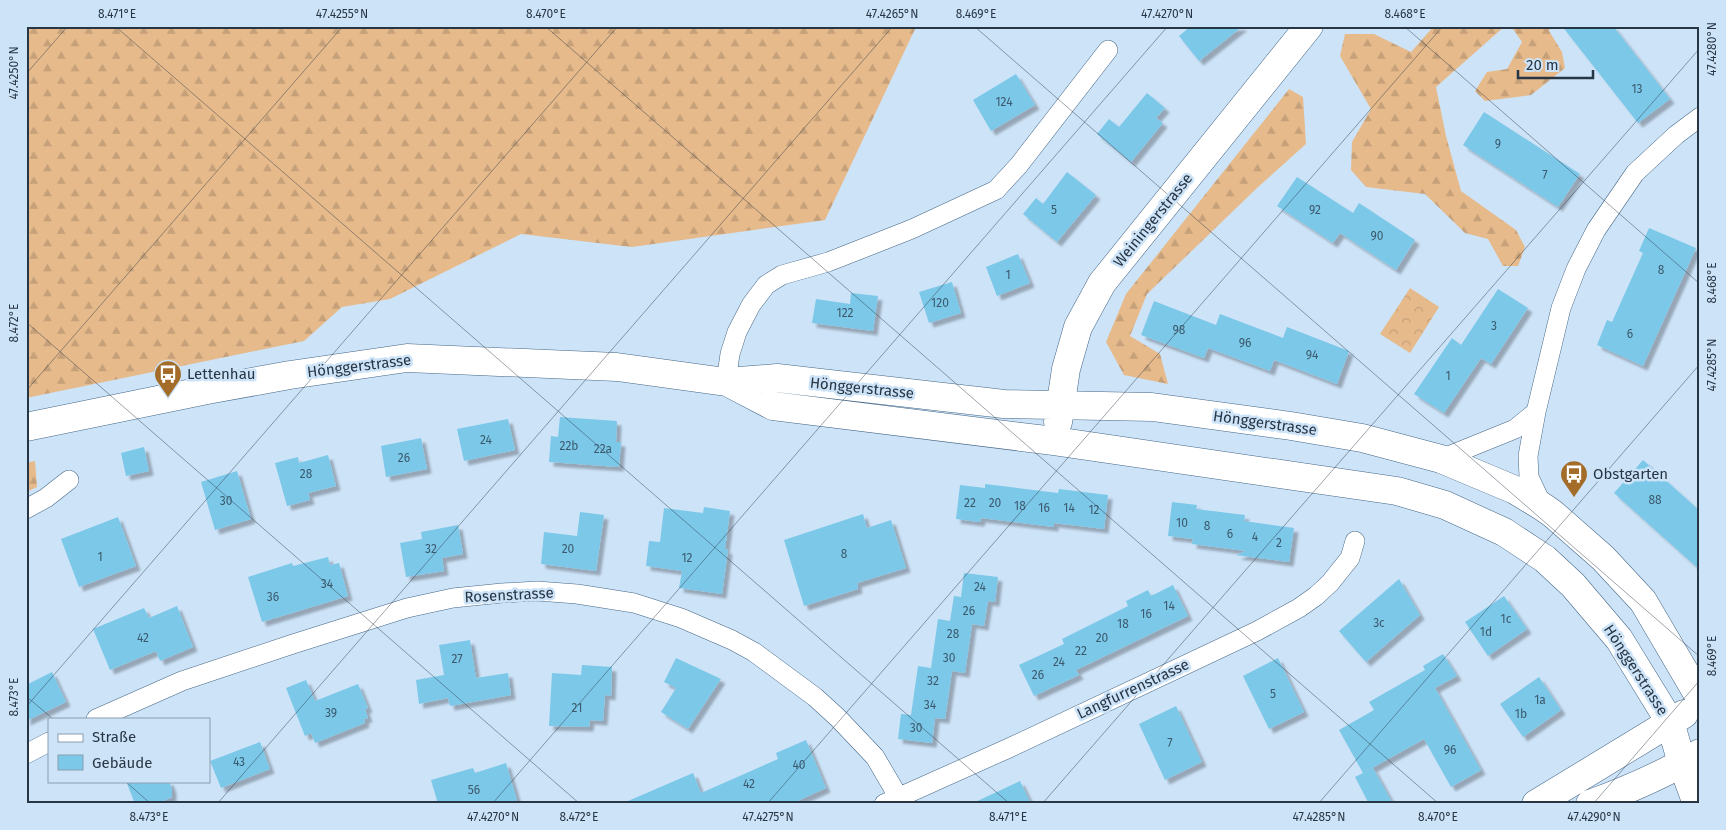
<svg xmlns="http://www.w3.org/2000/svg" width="1726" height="830" font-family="'Fira Sans',sans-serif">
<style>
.forest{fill:url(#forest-firs)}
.park{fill:url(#park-crowns)}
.building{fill:#7cc8e8;filter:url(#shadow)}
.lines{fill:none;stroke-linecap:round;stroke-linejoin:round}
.street-casing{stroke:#456786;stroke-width:20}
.secondary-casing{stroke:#456786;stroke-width:29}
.street{stroke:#fff;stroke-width:19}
.secondary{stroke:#fff;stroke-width:28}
.ticks{fill:none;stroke:#273644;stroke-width:1;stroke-opacity:0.45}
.labels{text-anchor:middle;stroke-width:5;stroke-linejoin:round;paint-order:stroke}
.number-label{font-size:12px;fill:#3c5a6d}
.street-label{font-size:15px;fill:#273644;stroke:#cde3f8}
.poi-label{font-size:15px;fill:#273644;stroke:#cde3f8;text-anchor:start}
.neatline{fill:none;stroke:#273644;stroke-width:2}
.ticks-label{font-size:12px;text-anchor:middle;fill:#273644}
</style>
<defs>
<pattern id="forest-firs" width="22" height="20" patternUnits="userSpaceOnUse" patternTransform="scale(1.25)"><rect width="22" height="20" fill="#e6ba8b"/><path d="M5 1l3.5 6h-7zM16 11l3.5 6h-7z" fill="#c5a079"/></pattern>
<pattern id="park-crowns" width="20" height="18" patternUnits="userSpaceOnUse" patternTransform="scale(1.25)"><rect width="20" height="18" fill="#e6ba8b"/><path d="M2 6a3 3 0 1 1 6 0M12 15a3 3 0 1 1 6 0" fill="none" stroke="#c5a079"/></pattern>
<filter id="shadow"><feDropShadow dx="4.5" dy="4.5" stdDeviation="1" flood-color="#0004"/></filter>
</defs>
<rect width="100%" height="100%" fill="#cde3f8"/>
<path class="forest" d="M26 26H918L915 29 825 220 632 247 521 234 390 299 342 307 304 341 26 398Z
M1434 26H1505L1436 87 1446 136 1461 191 1516 230 1525 247 1518 266H1503L1488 239 1465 233 1425 194 1366 187 1351 170 1352 142 1371 109 1340 56 1345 34H1374L1411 52Z
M1511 26H1550L1549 31 1562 52 1565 68 1531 95 1485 101 1475 91 1487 72 1507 69 1522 42Z
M1289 89 1303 97 1306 144 1257 188 1147 294 1130 336 1160 354 1168 384 1124 375 1106 342 1126 294Z
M35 461 37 487 26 492V463Z"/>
<path class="park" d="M1410 288 1439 307 1410 353 1380 334Z"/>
<path class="building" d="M1191 26H1243L1199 61 1179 36Z
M1562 26H1613L1670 99 1638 123Z
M1016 74 1035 105 991 131 973 100Z
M1147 93 1165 108 1156 118 1163 123 1131 162 1097 134 1109 119 1119 127Z
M1484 112 1580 174 1558 207 1463 145Z
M1067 172 1096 195 1057 242 1023 214 1036 198 1043 204Z
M1297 177 1353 213 1359 203 1415 240 1396 270 1340 233 1333 243 1277 206Z
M1649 228 1696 248 1643 366 1597 345 1607 320 1612 322 1643 253 1639 251Z
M1018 254 1030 283 997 296 986 267Z
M952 282 961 313 929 323 919 292Z
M1498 289 1528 308 1491 364 1481 358 1444 413 1414 394 1452 338 1461 345Z
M851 293 878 296 873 331 812 323 816 299 850 304Z
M1154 301 1216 325 1220 314 1283 338 1287 327 1349 351 1337 384 1274 360 1270 371 1208 348 1204 358 1141 335Z
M560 417 617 421 616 442H621L619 467 549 462 551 436 558 437Z
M508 419 515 450 464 461 457 429Z
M421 438 427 469 386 477 381 446Z
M144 447 149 471 126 476 121 453Z
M328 455 336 486 308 493 310 500 287 506 275 463 298 457 299 463Z
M1643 460 1700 511V570L1614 493Z
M237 471 251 519 215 530 201 482Z
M985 484 1058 493 1059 489 1108 495 1104 529 1054 523V527L981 518 980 522 956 519 960 485 985 488Z
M1172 502 1197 505 1196 509 1245 515 1244 521 1294 528 1289 562 1236 555 1246 551 1192 544 1193 539 1168 536Z
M704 507 730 511 725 549 728 550 722 594 679 588 682 571 646 566 649 541 660 542 664 508 703 513Z
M580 512 604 515 596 571 541 564 544 532 577 536Z
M863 514 867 528 891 520 906 568 857 583 858 589 804 606 784 540Z
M118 517 136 566 79 587 61 539Z
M458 525 463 554 442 558 444 571 406 577 400 543 422 539 421 532Z
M328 557 330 565 339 563 348 596 262 622 248 577 292 563 293 566Z
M964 573 998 577 995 602 988 601 984 626 972 624 965 673 952 671 945 719 935 718 932 743 898 739 901 714 911 715 918 666 931 668 938 619 950 621 954 596 961 597Z
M1399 579 1420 615 1366 662 1339 631Z
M1173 585 1188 616 1076 670 1079 675 1034 696 1019 665 1064 644 1062 639 1128 606 1126 601 1148 590 1151 596Z
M1504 596 1527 629 1488 656 1465 622Z
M177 606 193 647 160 661 156 651 110 670 93 629 144 608 149 618Z
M470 640 476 678 508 673 511 695 450 706 448 698 419 704 416 680 444 675 439 645Z
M1443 654 1457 676 1435 688 1481 770 1451 787 1424 739 1363 773 1339 730 1374 710 1369 702 1425 670 1423 666Z
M676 658 721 679 688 729 661 712 676 688 664 682Z
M1278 658 1304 712 1269 729 1243 676Z
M582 665 612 667 611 696 605 695 603 721 590 720 589 727 549 726 552 673 581 675Z
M52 672 66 702 26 721V685Z
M1539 677 1561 710 1523 737 1500 704Z
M306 680 315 701 358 684 368 708 365 709 368 718 364 719 365 723 315 743 311 733 305 736 286 688Z
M1176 706 1202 762 1165 780 1139 724Z
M806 740 826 788 791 804H621L693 773 701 793 778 759 776 753Z
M260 742 270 769 221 788 210 761Z
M506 763 517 800 506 804H438L431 780 473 768 475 773Z
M1373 768 1393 804H1369L1355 777Z
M126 781H169L172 789V797L157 804H135Z
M1020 781 1031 804H971Z"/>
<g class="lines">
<g class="street-casing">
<path id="street" d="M726 382 730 354 737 332 751 305 766 285 782 275 828 262 912 229 996 190 1019 165 1108 50
M1441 459 1515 429 1536 412
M1543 507 1529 477 1528 456 1536 412 1561 308 1576 269 1596 230 1635 173 1676 135 1700 117
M26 509 46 498 69 480
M96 719 182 681 293 644 407 608 453 598 502 593 537 591 577 594 634 603 681 618 732 640 754 652 815 697 838 718 875 757 899 798
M26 754 49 742
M884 804 1009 748 1257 631 1299 608 1316 596 1330 583 1350 558 1355 541"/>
</g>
<g class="secondary-casing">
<path id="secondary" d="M727 382 773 406 1054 441 1397 491 1445 505 1504 532 1545 559 1573 585 1619 639 1670 722 1682 763 1697 804
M1058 422 1066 369 1078 327 1102 283 1309 26
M26 427 207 390 290 375 407 358 617 367 726 382 777 378 1004 404 1152 407 1291 426 1362 438 1441 459 1515 490 1543 507 1553 514 1603 558 1643 601 1700 698
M1536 804 1684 714
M1590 804C1628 790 1665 774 1700 753"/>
</g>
<use href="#street" class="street"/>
<use href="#secondary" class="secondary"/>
</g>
<path class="ticks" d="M115 26 1010 804M545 26 1439 804M974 26 1700 657M1404 26 1700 284M26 74 68 26M26 322 580 804M26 391 343 26M26 696 53 719M26 707 618 26M125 781 151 804M217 804 893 26M492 804 1168 26M767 804 1443 26M1042 804 1700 48M1318 804 1700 364M1593 804 1700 680"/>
<defs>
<g id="bus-pin" transform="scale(1.4375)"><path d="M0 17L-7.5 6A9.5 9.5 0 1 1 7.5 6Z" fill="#a36c28" stroke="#cde3f8"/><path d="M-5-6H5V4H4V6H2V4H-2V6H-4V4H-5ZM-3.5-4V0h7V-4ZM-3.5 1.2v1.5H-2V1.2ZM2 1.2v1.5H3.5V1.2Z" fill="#fff"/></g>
</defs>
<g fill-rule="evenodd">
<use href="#bus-pin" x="168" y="374"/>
<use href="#bus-pin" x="1574" y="474"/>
</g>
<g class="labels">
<g class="number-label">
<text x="1637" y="93">13</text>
<text x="1004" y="106">124</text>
<text x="1498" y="148">9</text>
<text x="1545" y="179">7</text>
<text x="1054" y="214">5</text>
<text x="1315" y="214">92</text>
<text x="1377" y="240">90</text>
<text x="1661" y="274">8</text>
<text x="1008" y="279">1</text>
<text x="940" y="307">120</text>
<text x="845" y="317">122</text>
<text x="1494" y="330">3</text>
<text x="1179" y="334">98</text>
<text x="1630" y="338">6</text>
<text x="1245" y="347">96</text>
<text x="1312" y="359">94</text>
<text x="1448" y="380">1</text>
<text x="486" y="444">24</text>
<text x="569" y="450">22b</text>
<text x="603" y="453">22a</text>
<text x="404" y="462">26</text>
<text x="306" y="478">28</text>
<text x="1655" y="504">88</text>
<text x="226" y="505">30</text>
<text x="970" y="507">22</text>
<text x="995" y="507">20</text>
<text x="1020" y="510">18</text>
<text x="1044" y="512">16</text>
<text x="1069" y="512">14</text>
<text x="1094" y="514">12</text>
<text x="1182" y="527">10</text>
<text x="1207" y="530">8</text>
<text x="1230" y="538">6</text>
<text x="1255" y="541">4</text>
<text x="1279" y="547">2</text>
<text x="431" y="553">32</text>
<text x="568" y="553">20</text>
<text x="844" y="558">8</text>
<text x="100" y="561">1</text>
<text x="687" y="562">12</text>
<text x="327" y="588">34</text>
<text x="980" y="591">24</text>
<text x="273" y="601">36</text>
<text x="1169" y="610">14</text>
<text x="969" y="615">26</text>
<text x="1146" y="618">16</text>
<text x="1506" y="623">1c</text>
<text x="1379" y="627">3c</text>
<text x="1123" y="628">18</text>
<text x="1486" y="636">1d</text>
<text x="953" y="638">28</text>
<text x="143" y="642">42</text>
<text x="1102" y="642">20</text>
<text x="1081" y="655">22</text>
<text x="949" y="662">30</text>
<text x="457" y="663">27</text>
<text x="1059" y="666">24</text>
<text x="1038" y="679">26</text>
<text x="933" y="685">32</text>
<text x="1273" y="698">5</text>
<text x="1540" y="704">1a</text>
<text x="930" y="709">34</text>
<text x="577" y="712">21</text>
<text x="331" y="717">39</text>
<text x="1521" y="718">1b</text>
<text x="916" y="732">30</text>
<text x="1170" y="747">7</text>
<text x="1450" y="754">96</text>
<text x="239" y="766">43</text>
<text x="799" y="769">40</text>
<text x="749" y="788">42</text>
<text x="474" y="794">56</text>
</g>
<g class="street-label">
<text transform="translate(1153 220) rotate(-51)" y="5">Weiningerstrasse</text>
<text transform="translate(359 366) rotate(-7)" y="5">Hönggerstrasse</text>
<text transform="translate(862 388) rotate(6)" y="5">Hönggerstrasse</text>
<text transform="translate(1265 423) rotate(8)" y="5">Hönggerstrasse</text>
<text transform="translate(509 595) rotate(-3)" y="5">Rosenstrasse</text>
<text transform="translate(1636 670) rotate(57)" y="5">Hönggerstrasse</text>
<text transform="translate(1133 689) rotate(-25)" y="5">Langfurrenstrasse</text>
</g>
<g class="poi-label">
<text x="187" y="379">Lettenhau</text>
<text x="1593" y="479">Obstgarten</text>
</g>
</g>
<rect width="1726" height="830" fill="none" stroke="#cde3f8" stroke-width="55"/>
<rect x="48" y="718" width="162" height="65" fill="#cde3f8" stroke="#8b9eb0"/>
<rect x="58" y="734" width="25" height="8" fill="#ffffff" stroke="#8b9eb0"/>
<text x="92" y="742" font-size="15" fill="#273644">Straße</text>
<rect x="58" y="755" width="25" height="15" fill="#7cc8e8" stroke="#8b9eb0"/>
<text x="92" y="768" font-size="15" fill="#273644">Gebäude</text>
<path d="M1518 70v8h75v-8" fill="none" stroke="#273644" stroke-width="2.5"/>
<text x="1526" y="70" font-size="15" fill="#273644" stroke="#cde3f8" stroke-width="4" paint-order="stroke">20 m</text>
<rect x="28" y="28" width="1670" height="774" class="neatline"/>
<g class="ticks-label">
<text x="117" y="18">8.471°E</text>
<text x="342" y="18">47.4255°N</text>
<text x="546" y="18">8.470°E</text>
<text x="892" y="18">47.4265°N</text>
<text x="976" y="18">8.469°E</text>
<text x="1167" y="18">47.4270°N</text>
<text x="1405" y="18">8.468°E</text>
<text transform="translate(1712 49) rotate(-90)" y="4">47.4280°N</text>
<text transform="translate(14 73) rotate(-90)" y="4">47.4250°N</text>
<text transform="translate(1712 283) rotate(-90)" y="4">8.468°E</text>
<text transform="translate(14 323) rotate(-90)" y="4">8.472°E</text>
<text transform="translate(1712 365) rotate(-90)" y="4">47.4285°N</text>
<text transform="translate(1712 656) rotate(-90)" y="4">8.469°E</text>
<text transform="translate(14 697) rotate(-90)" y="4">8.473°E</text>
<text x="149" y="821">8.473°E</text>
<text x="493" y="821">47.4270°N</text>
<text x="579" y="821">8.472°E</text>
<text x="768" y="821">47.4275°N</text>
<text x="1008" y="821">8.471°E</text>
<text x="1319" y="821">47.4285°N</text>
<text x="1438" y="821">8.470°E</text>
<text x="1594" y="821">47.4290°N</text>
</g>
</svg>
